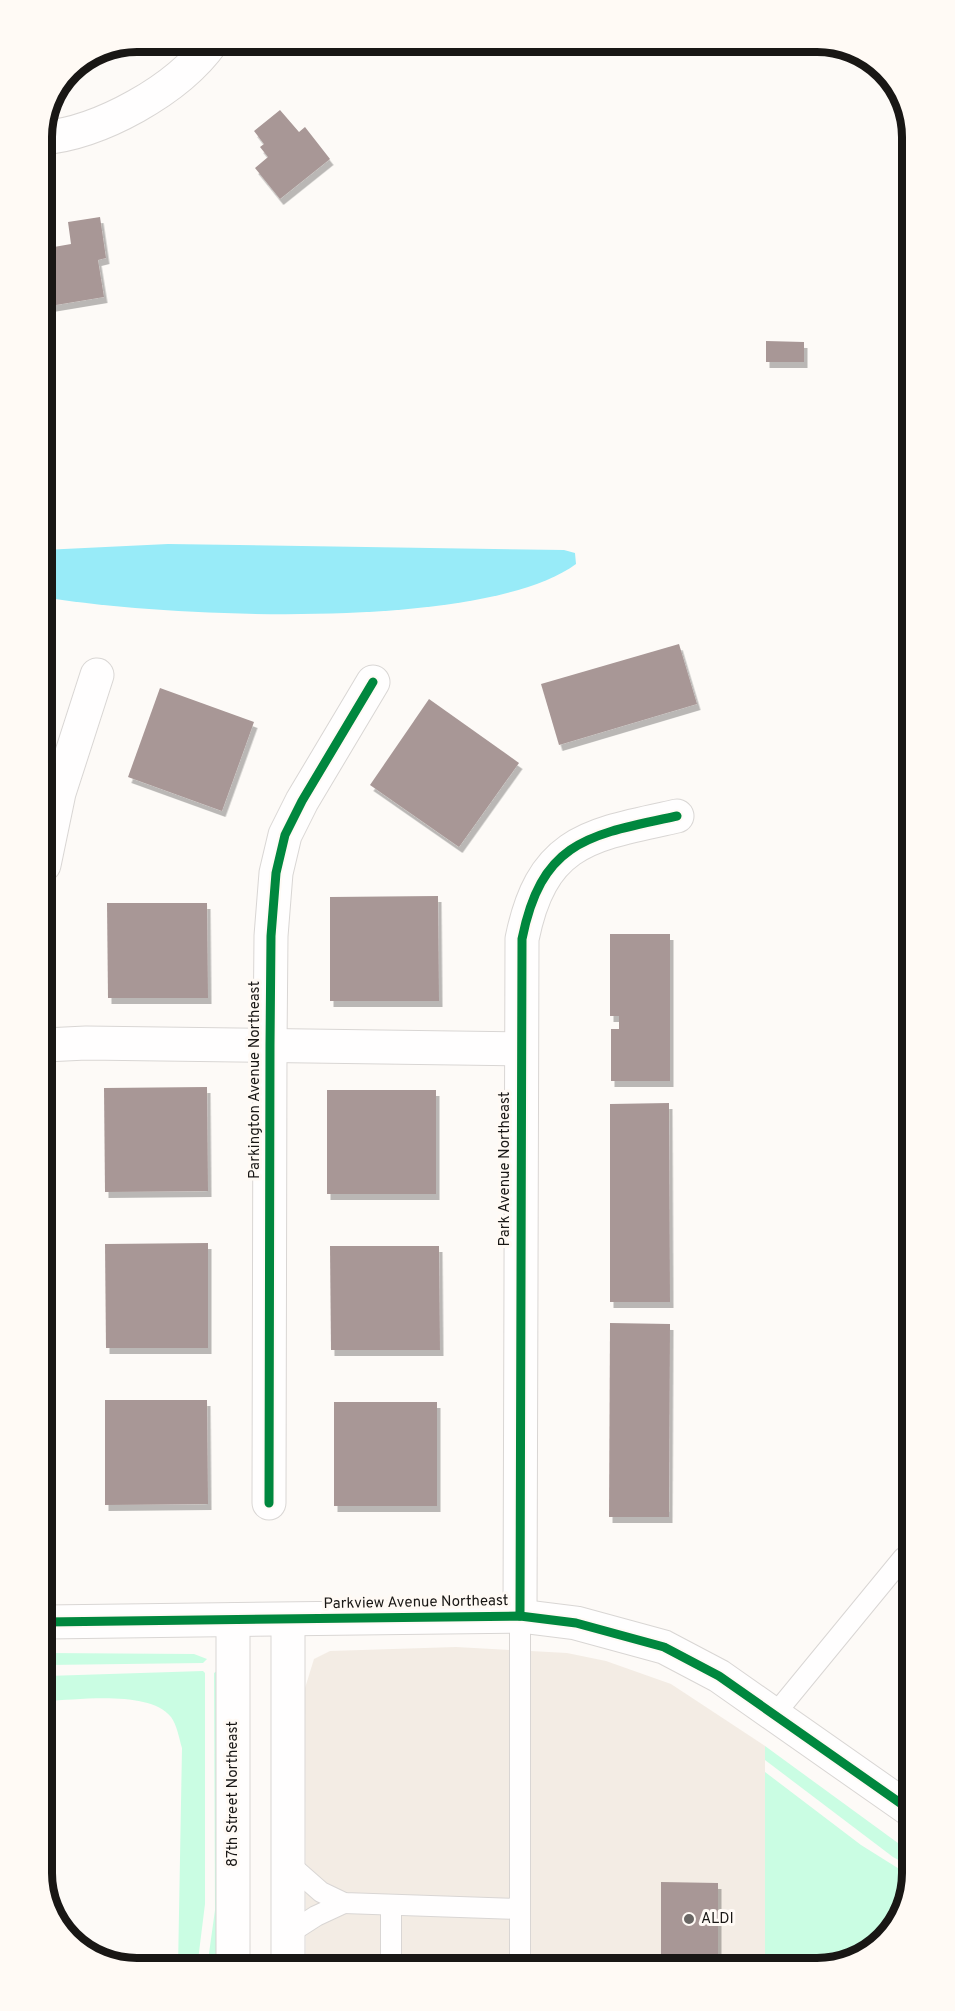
<svg xmlns="http://www.w3.org/2000/svg" width="955" height="2011" font-family="Overpass,sans-serif">
<defs>
<filter id="shadow"><feDropShadow dx="3.5" dy="6" stdDeviation="0" flood-color="#0004"/></filter>
</defs>
<rect width="100%" height="100%" fill="#fdfaf7"/>
<path fill="#f3ece4" d="M 456,1647 L 567,1653 L 606,1661 L 671,1684 L 765,1746 L 765,1964 L 306,1968 L 305,1688 L 314,1659 L 330,1651 Z"/>
<g fill="#cafde3">
<path d="M 46,1653 L 194,1654 L 207,1659 L 203,1663 L 47,1665 Z"/>
<path d="M 203,1671 L 205,1673 L 205,1904 L 197,1968 L 178,1968 L 182,1748 C 179,1738 177,1725 171,1717 C 149,1690 79,1700 47,1701 L 47,1676 Z"/>
<path d="M 217,1671 L 224,1900 L 216,1968 L 207,1968 L 215,1910 L 214,1673 Z"/>
<path d="M 765,1746 L 913,1854 L 913,1868 L 893,1857 L 765,1760 Z"/>
<path d="M 765,1772 L 861,1845 L 912,1877 L 893,1931 L 849,1964 L 765,1964 Z"/>
</g>
<path fill="#98ebf8" d="M 168,544 L 564,550 L 575,553 L 576,564 C 482,633 160,617 43,597 L 43,550 Z"/>
<g fill="#a89796" filter="url(#shadow)">
<path d="M 280,110 L 299,132 L 305,127 L 330,159 L 280,199 L 255,168 L 268,157 L 260,147 L 264,144 L 254,131 Z"/>
<path d="M 100,217 L 106,258 L 98,260 L 104,297 L 44,307 L 43,264 L 56,262 L 54,247 L 71,244 L 68,222 Z"/>
<path d="M 766,341 L 804,342 L 804,362 L 766,362 Z"/>
<path d="M 679,644 L 697,704 L 559,745 L 541,684 Z"/>
<path d="M 160,688 L 254,722 L 222,811 L 128,777 Z"/>
<path d="M 429,699 L 519,763 L 459,847 L 370,785 Z"/>
<path d="M 438,896 L 439,1001 L 330,1001 L 330,897 Z"/>
<path d="M 107,903 L 207,903 L 208,998 L 108,998 Z"/>
<path d="M 610,934 L 670,934 L 670,1081 L 611,1081 L 611,1029 L 619,1029 L 619,1016 L 610,1016 Z"/>
<path d="M 207,1087 L 208,1191 L 105,1192 L 104,1088 Z"/>
<rect x="327" y="1090" width="109" height="104"/>
<path d="M 669,1103 L 670,1302 L 610,1302 L 610,1104 Z"/>
<path d="M 208,1243 L 208,1348 L 106,1348 L 105,1244 Z"/>
<path d="M 330,1246 L 439,1246 L 440,1350 L 331,1350 Z"/>
<path d="M 610,1323 L 670,1324 L 669,1517 L 609,1517 Z"/>
<path d="M 105,1400 L 207,1400 L 208,1504 L 105,1505 Z"/>
<rect x="334" y="1402" width="103" height="104"/>
<path d="M 661,1882 L 718,1883 L 718,1965 L 543,1966 L 543,1954 L 661,1955 Z"/>
</g>
<g fill="none" stroke-linecap="round" stroke-linejoin="round">
<defs>
<g id="lane">
<path d="M 775,1714 L 903,1558 L 912,1555"/>
<path d="M 288,1863 L 321,1892 L 344,1903 L 520,1909"/>
<path d="M 288,1934 L 316,1916 L 344,1903"/>
<path d="M 520,1966 L 520,1616"/>
<path d="M 391,1967 L 391,1905"/>
</g>
<g id="street">
<path d="M 42,138 C 100,133 178,90 212,42"/>
<path d="M 44,865 L 59,793 L 97,675"/>
<path d="M 45,1045 L 86,1043 L 520,1049"/>
<path d="M 269,1503 L 270,1045 L 271,936 L 276,873 L 285,835 L 302,801 L 373,682"/>
<path d="M 520,1616 L 522,939 C 542,840 589,835 677,816"/>
<path d="M 233,1620 L 233,1968"/>
<path d="M 288,1620 L 288,1968"/>
<path d="M 46,1622 L 520,1616 L 576,1623 L 664,1647 L 719,1676 L 913,1812"/>
</g>
</defs>
<use href="#lane" stroke="#d9d6d4" stroke-width="22"/>
<use href="#street" stroke="#d9d6d4" stroke-width="35"/>
<use href="#lane" stroke="#fffefe" stroke-width="20"/>
<use href="#street" stroke="#fffefe" stroke-width="33"/>
<defs>
<g id="cycleway">
<path d="M 269,1503 L 270,1045 L 271,936 L 276,873 L 285,835 L 302,801 L 373,682"/>
<path d="M 520,1616 L 522,939 C 542,840 589,835 677,816"/>
<path d="M 46,1622 L 520,1616 L 576,1623 L 664,1647 L 719,1676 L 913,1812"/>
</g>
</defs>
<use href="#cycleway" stroke="#fffaf5" stroke-width="13"/>
<use href="#cycleway" stroke="#00873e" stroke-width="9"/>
</g>
<circle fill="#696664" stroke="#fffaf5" stroke-width="2" cx="689" cy="1919" r="6"/>
<g text-anchor="middle" dominant-baseline="central" stroke-width="6" stroke-linejoin="round" paint-order="stroke">
<g font-size="15" fill="#191715" stroke="#fffaf5">
<text transform="translate(255 1080) rotate(-90)">Parkington Avenue Northeast</text>
<text transform="translate(505 1169) rotate(-90)">Park Avenue Northeast</text>
<text transform="translate(416 1603) rotate(-1)">Parkview Avenue Northeast</text>
<text transform="translate(233 1794) rotate(-90)">87th Street Northeast</text>
</g>
<g font-size="15" fill="#191715" stroke="#fffaf5" text-anchor="start">
<text x="701" y="1919">ALDI</text>
</g>
</g>
<path d="M0 0H955V2011H0ZM137 52H817A85 85 0 0 1 902 137V1873A85 85 0 0 1 817 1958H137A85 85 0 0 1 52 1873V137A85 85 0 0 1 137 52Z" fill="#fffaf5" fill-rule="evenodd"/>
<path fill="none" stroke="#191715" stroke-width="8" d="M137 52H817A85 85 0 0 1 902 137V1873A85 85 0 0 1 817 1958H137A85 85 0 0 1 52 1873V137A85 85 0 0 1 137 52Z"/>
</svg>
